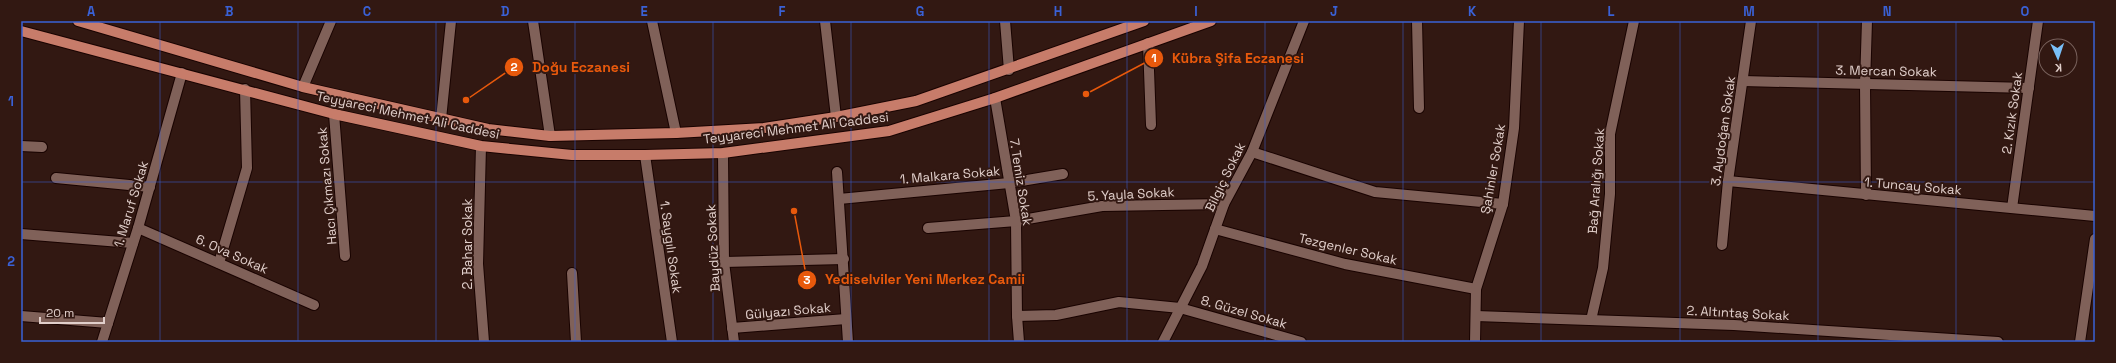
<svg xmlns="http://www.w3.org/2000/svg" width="2116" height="363" font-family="'Space Grotesk',sans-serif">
<rect width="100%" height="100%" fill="#321812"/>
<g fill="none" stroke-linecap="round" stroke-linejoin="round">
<defs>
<g id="minor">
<path d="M 533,21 L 550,136"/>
<path d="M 652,21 L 676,133"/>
<path d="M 825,21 L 836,117"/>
<path d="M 1005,21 L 1009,70"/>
<path d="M 1417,21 L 1419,108"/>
<path d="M 1148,43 L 1151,125"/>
<path d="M 1743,81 L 2029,88"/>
<path d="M 303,87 L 331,21"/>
<path d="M 995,98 L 1016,221 L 1017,316 L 1019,342"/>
<path d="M 334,114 L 345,256"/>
<path d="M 441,119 L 451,21"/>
<path d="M 21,146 L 42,147"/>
<path d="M 481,146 L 478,264 L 484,342"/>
<path d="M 1252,152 L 1375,192 L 1503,204"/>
<path d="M 723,153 L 724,262 L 734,342"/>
<path d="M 645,155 L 672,342"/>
<path d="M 837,172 L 848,342"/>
<path d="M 56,178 L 150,187"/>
<path d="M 1728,181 L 2095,216"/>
<path d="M 1866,195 L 1865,84 L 1867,21"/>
<path d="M 839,199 L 1009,183 L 1063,174"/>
<path d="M 2012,208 L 2038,21"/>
<path d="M 138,228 L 314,305"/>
<path d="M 928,228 L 1016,221 L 1102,206 L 1224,204"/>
<path d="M 1215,229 L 1345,264 L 1476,289"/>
<path d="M 21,234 L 133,243"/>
<path d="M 1722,245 L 1728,181 L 1751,21"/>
<path d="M 724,262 L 844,259"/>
<path d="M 219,263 L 247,168 L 245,89"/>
<path d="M 572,273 L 576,342"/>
<path d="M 21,316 L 108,323"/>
<path d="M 1017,316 L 1056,315 L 1119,302 L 1180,308 L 1301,342"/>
<path d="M 1476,316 L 1734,325 L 1998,342"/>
<path d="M 1591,320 L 1603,268 L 1610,194 L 1610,134 L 1634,21"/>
<path d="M 732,328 L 846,319"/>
<path d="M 102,342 L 138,228 L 182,73"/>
<path d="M 1163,342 L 1202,266 L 1224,204 L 1252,152 L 1304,21"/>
<path d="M 1475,342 L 1476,289 L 1503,204 L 1514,128 L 1519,21"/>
<path d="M 2080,342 L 2095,239"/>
</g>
<g id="primary">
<path d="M 78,21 L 303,87 L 488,129 L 550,136 L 676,133 L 764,128 L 836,117 L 916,101 L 1144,21"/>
<path d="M 21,31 L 334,114 L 481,146 L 572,155 L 645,155 L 723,153 L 889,131 L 995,98 L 1211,21"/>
</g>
</defs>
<use href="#minor" stroke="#190301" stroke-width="12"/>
<use href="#primary" stroke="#190301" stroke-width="12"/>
<use href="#minor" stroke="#806159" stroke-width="10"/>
<use href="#primary" stroke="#c77c6a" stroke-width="10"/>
</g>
<path fill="none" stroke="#3a61d6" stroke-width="1" stroke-opacity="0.55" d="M 160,21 L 160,342M 298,21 L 298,342M 436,21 L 436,342M 575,21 L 575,342M 713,21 L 713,342M 851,21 L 851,342M 989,21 L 989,342M 1127,21 L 1127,342M 1265,21 L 1265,342M 1403,21 L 1403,342M 1541,21 L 1541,342M 1680,21 L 1680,342M 1818,21 L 1818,342M 1956,21 L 1956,342M 21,182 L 2095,182"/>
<g text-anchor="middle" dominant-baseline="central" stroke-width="4" stroke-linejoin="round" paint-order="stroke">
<g font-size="13" fill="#e1cfcb" stroke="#321812">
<text transform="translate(1886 71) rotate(1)">3. Mercan Sokak</text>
<text transform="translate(2012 113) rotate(-82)">2. Kızık Sokak</text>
<text transform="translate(408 115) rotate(12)">Teyyareci Mehmet Ali Caddesi</text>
<text transform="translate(796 128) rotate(-7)">Teyyareci Mehmet Ali Caddesi</text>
<text transform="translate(1723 131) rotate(-82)">3. Aydoğan Sokak</text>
<text transform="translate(1493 169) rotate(-80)">Şahinler Sokak</text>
<text transform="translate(950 175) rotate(-5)">1. Malkara Sokak</text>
<text transform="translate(1225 177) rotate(-64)">Bilgiç Sokak</text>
<text transform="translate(1596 181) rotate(-86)">Bağ Aralığı Sokak</text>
<text transform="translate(1021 182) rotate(81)">7. Temiz Sokak</text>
<text transform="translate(327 186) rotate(-95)">Hacı Çıkmazı Sokak</text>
<text transform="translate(1913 186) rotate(5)">1. Tuncay Sokak</text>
<text transform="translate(1131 194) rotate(-3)">5. Yayla Sokak</text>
<text transform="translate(131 204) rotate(-73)">1. Maruf Sokak</text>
<text transform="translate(467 244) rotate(-90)">2. Bahar Sokak</text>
<text transform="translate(671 247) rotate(82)">1. Saygılı Sokak</text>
<text transform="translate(713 248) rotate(-93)">Baydüz Sokak</text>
<text transform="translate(1348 249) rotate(13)">Tezgenler Sokak</text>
<text transform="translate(232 254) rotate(24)">6. Ova Sokak</text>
<text transform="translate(788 311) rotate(-5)">Gülyazı Sokak</text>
<text transform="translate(1244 312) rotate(16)">8. Güzel Sokak</text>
<text transform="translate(1738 313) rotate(3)">2. Altıntaş Sokak</text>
</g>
</g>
<path fill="none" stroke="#e8590c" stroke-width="1.5" d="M1086 94L1154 58M466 100L514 67M794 211L807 280"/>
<g fill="#e8590c" stroke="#321812" stroke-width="1.5">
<circle cx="1086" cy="94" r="4"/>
<circle cx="466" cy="100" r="4"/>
<circle cx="794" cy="211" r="4"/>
<circle cx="1154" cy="58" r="10"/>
<circle cx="514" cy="67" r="10"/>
<circle cx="807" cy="280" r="10"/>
</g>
<g font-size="12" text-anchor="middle" font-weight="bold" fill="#fff">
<text x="1154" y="62">1</text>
<text x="514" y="71">2</text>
<text x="807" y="284">3</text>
</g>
<g font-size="14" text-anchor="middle" font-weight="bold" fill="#e8590c" stroke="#321812" stroke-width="4" stroke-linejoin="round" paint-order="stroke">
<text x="1238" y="63">Kübra Şifa Eczanesi</text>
<text x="581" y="72">Doğu Eczanesi</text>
<text x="925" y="284">Yediselviler Yeni Merkez Camii</text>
</g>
<rect width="2116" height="363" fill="none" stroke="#321812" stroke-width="44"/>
<g transform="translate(2058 58) rotate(177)"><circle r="19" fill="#321812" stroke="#78615c"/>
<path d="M0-3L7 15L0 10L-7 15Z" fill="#79bff8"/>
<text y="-6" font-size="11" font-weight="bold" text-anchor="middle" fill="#e1cfcb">K</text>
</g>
<path d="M40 317v6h64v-6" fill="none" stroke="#e1cfcb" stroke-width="2"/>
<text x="46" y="317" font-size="12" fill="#e1cfcb" stroke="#321812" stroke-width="3" paint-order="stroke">20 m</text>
<rect x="22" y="22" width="2072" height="319" fill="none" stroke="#3a61d6" stroke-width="1.5"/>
<g font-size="13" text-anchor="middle" font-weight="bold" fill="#3a61d6">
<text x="91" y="16">A</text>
<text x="229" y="16">B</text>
<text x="367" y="16">C</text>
<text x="505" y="16">D</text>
<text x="644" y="16">E</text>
<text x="782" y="16">F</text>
<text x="920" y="16">G</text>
<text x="1058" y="16">H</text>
<text x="1196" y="16">I</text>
<text x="1334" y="16">J</text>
<text x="1472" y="16">K</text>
<text x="1611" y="16">L</text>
<text x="1749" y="16">M</text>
<text x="1887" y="16">N</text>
<text x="2025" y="16">O</text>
<text x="11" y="106">1</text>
<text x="11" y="266">2</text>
</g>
</svg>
